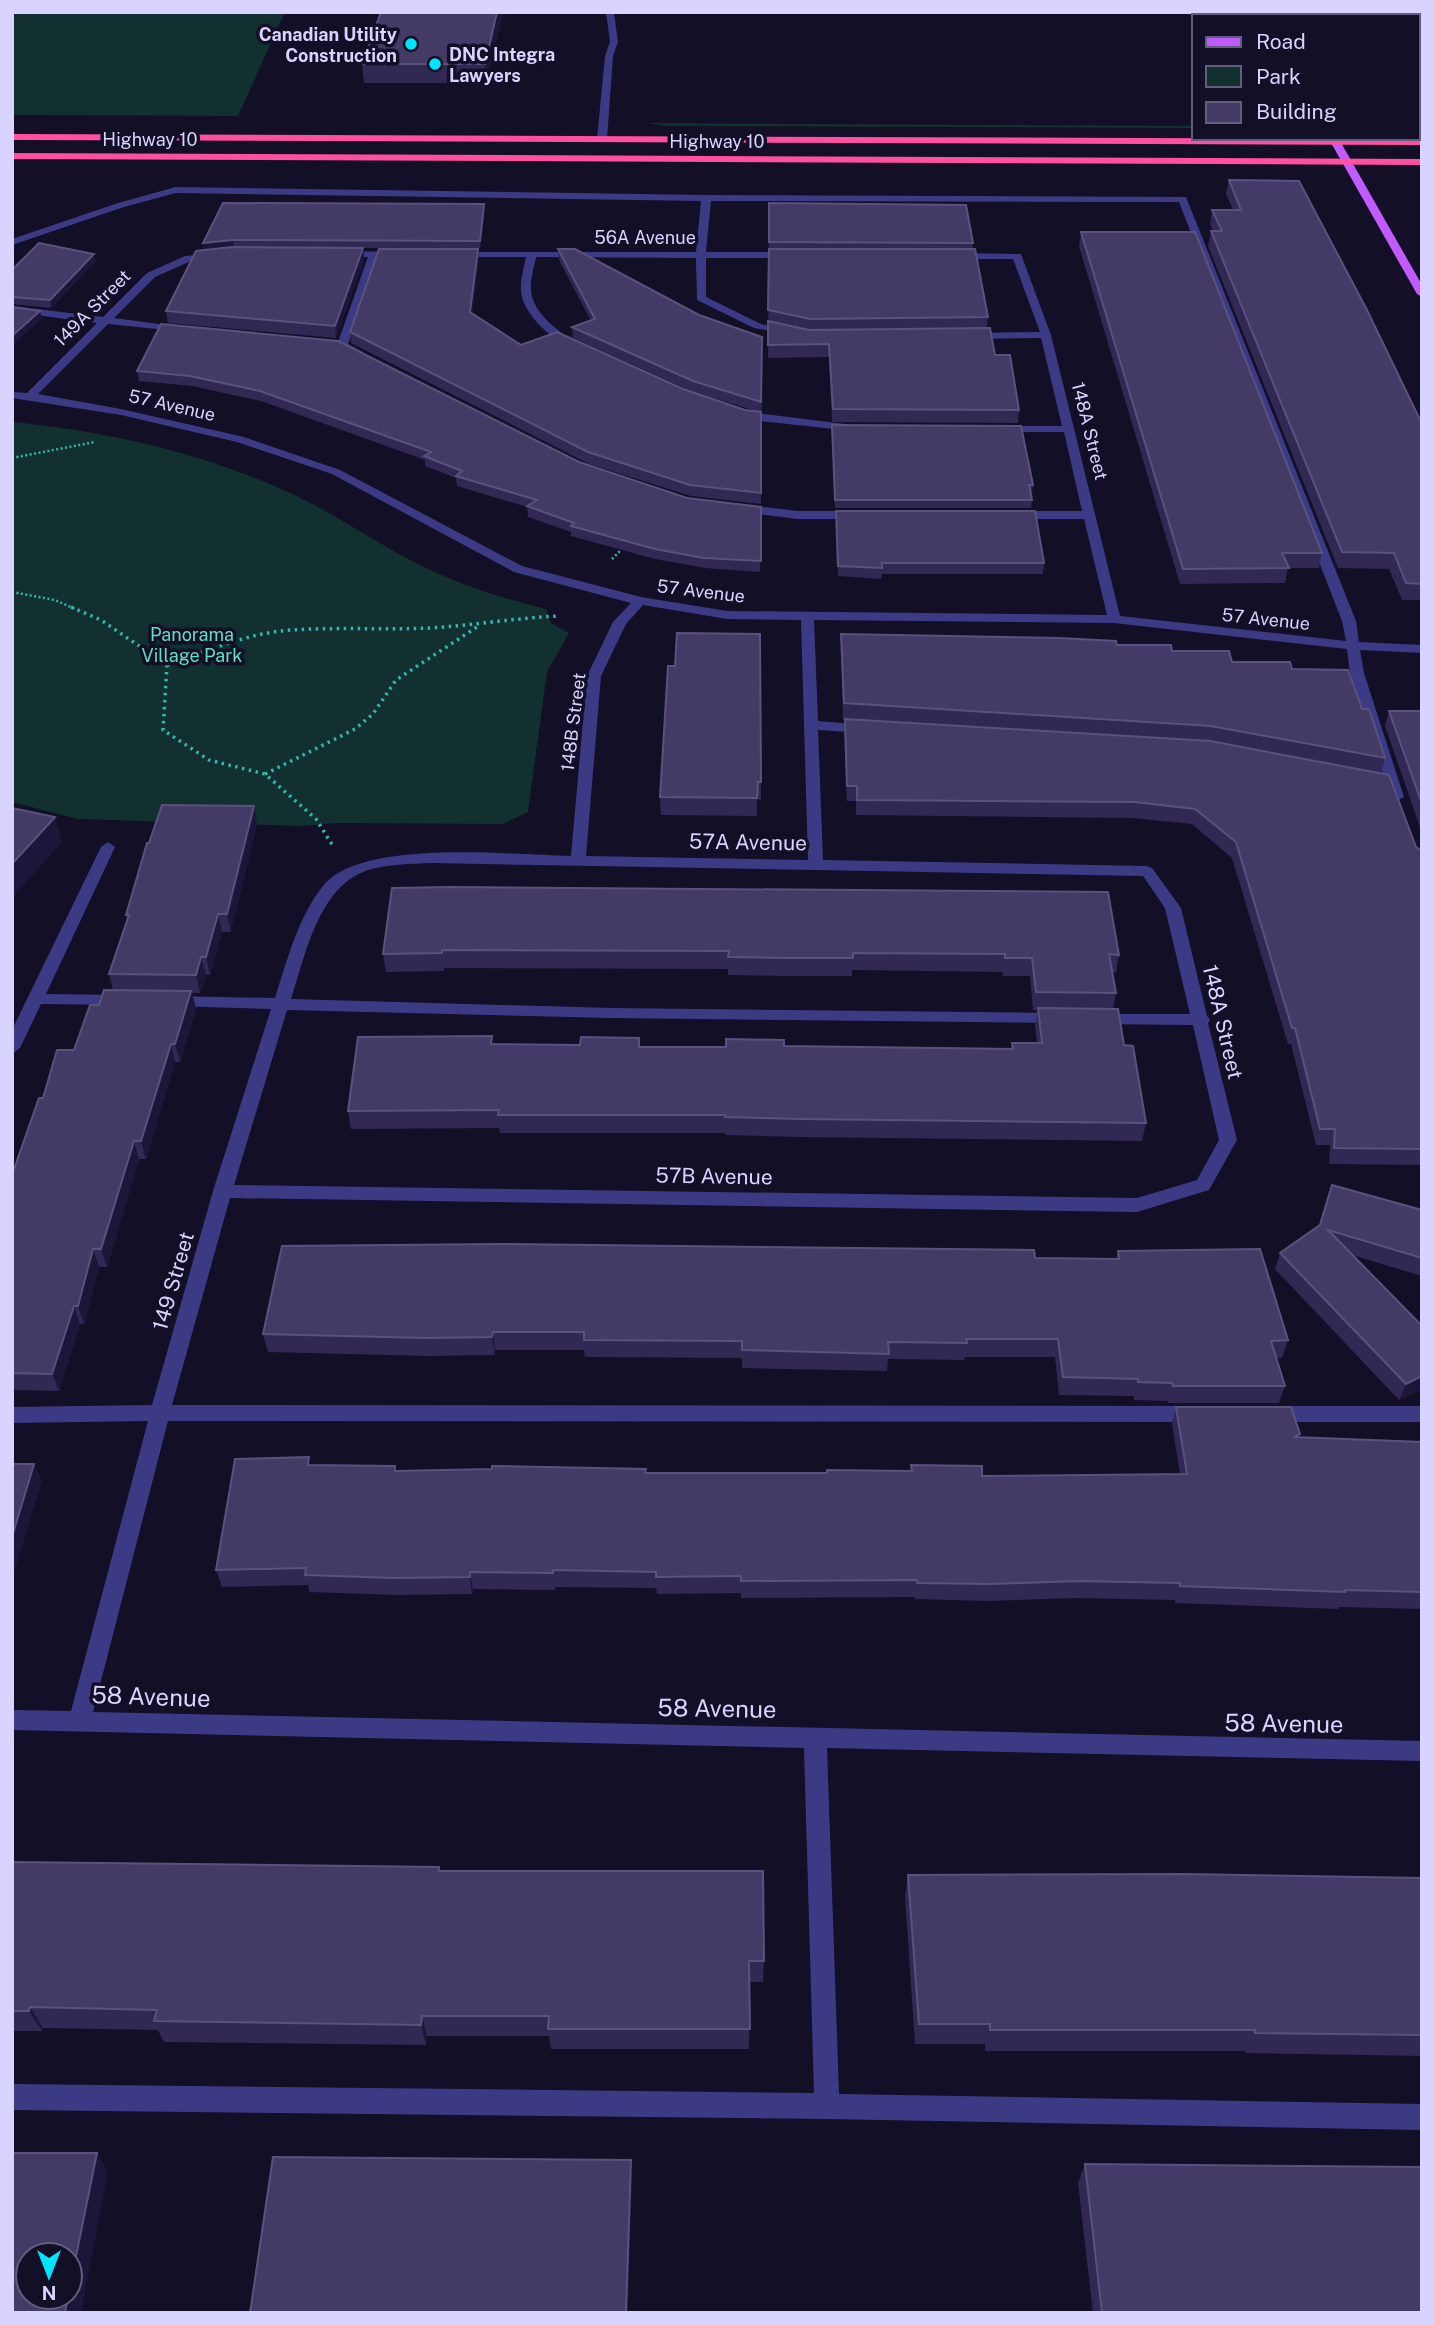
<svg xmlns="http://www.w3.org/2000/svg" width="1434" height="2325" font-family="'Public Sans',sans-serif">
<rect width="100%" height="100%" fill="#130f26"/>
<g fill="#12302f">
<path d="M 12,12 L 285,12 L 238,116 L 12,115 Z"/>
<path d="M 647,123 L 1194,126 L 1194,128 L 665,126 Z"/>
<path d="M 12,422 C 106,431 204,453 290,493 C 334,513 373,541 416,563 C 457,584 501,598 546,609 L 551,623 L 569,633 L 547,672 L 528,812 L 503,824 L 338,823 L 300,826 L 78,819 L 12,802 Z"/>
</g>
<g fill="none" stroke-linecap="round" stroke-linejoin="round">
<g stroke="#2fb8b0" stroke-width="2.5" stroke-dasharray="2 2.5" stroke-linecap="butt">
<path d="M 12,458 L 95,442"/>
<path d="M 612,559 L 625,546"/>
<path d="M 12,592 L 55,600 L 75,609"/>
</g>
<g stroke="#2fb8b0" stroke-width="3.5" stroke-dasharray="2.5 4.5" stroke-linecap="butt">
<path d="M 71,607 L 101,620 L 167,665"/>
<path d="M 167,665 C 207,651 248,633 291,630 C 337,627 384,630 431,628 C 474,625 516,618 559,616"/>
<path d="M 167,665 L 163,730 L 209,760 L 265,774 L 316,819 L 333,846"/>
<path d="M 265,774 L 355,729 L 373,714 L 396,680 L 480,625"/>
</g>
<g fill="#3d3a85" fill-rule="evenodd">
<path d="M 606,12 L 614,12 L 618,42 L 613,56 L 607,139 L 602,142 L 597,139 L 605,56 L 610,42 Z"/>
<path d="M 1258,12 L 1266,12 L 1268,16 L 1260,16 Z"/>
<path d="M 176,187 L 706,195 L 1186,197 L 1356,621 L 1359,642 L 1422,645 L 1422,653 L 1360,650 L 1364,673 L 1404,797 L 1397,801 L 1390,797 L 1350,673 L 1347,649 L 1114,623 L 814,620 L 818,721 L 866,725 L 873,729 L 866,733 L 818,730 L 823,860 L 1147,866 L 1152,868 L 1181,908 L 1207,1016 L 1210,1020 L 1208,1023 L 1237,1140 L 1209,1190 L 1137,1212 L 230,1198 L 172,1405 L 1199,1406 L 1206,1408 L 1209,1414 L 1206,1420 L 1199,1422 L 168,1421 L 93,1712 L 1422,1741 L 1422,1761 L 827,1748 L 839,2094 L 1422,2104 L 1422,2130 L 827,2119 L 12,2110 L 12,2084 L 814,2093 L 804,1748 L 12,1730 L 12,1710 L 71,1711 L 148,1421 L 12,1423 L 12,1407 L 152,1405 L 213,1191 L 271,1009 L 172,1006 L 164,1001 L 172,996 L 275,998 C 287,961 298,917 323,886 C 361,838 512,855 571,856 L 587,676 L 613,622 L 631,603 L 514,572 L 332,474 L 237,442 L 121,415 L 12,398 L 12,392 L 27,393 L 97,323 L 12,312 L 12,306 L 103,317 L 147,273 L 185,256 L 221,253 L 221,257 L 191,261 L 155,277 L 114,318 L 182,327 L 187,330 L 186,332 L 108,324 L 38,394 L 121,409 L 244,437 L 340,470 L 522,566 L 641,597 L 727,611 L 1107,615 L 1084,519 L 1012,519 L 1006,515 L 1012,511 L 1082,511 L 1064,432 L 1000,432 L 994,429 L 1000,426 L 1062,426 L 1041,338 L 968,339 L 963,336 L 968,333 L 1040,332 L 1013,259 L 952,259 L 947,256 L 952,253 L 1021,254 L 1051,335 L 1120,616 L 1346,641 L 1342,621 L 1179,202 L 711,201 L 706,252 L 791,252 L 796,255 L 791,258 L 706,258 L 706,297 L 761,324 L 794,331 L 794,335 L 754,328 L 697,300 L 696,258 L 536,257 C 534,268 530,279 531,290 C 532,313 560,333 578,343 L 579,345 L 574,348 C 553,341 523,315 521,291 C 520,280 524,268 526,257 L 455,257 L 451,256 L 451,252 L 696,252 L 701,201 L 176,193 L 124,207 L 12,245 L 12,239 L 118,203 ZM 643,605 L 727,619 L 801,620 L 808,860 L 586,856 L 601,676 L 626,624 ZM 432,863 L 1143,876 L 1165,908 L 1190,1014 L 1096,1014 L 1088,1019 L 1096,1024 L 1193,1025 L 1219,1140 L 1197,1180 L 1137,1198 L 234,1185 L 287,1010 L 611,1018 L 1057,1023 L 1065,1018 L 1057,1013 L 611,1008 L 291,999 C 306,954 318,887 368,870 C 388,864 411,864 432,863 Z"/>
<path d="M 336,252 L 399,251 L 404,254 L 399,257 L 378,257 L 348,344 L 363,352 L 364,354 L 359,357 L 337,345 L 368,257 L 340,257 L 336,256 Z"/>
<path d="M 739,411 L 853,425 L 859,428 L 853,431 L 750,420 L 735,416 L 733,414 Z"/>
<path d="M 739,504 L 798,511 L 858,511 L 864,515 L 858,519 L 798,519 L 735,511 L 735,505 Z"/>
<path d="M 108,842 L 115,847 L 46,994 L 123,995 L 131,1000 L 123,1005 L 41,1004 L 20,1048 L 12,1054 L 12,1030 L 101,847 Z"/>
<path d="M 1272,1406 L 1422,1406 L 1422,1422 L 1272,1422 L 1265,1420 L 1262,1414 L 1265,1408 Z"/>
</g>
<path fill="#c25bff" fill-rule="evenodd" d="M 1335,138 L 1340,141 L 1422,285 L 1422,297 L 1417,294 L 1330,141 Z"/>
<g fill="#ff4fa3" fill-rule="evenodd">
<path d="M 12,134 L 1422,139 L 1422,145 L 12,140 Z"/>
<path d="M 12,153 L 1422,159 L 1422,165 L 12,159 Z"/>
</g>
</g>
<g fill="#312854">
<path d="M 381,12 L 503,12 L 486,83 L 364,83 L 362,64 Z"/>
<path d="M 1229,180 L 1422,424 L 1422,600 L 1402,600 L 1389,569 L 1338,568 L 1208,246 L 1211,231 L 1213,231 L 1210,224 L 1212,210 L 1233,210 L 1226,194 Z"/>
<path d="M 769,203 L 973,243 L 972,249 L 988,317 L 987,328 L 995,355 L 1019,410 L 1018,423 L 832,422 L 829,357 L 768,358 Z"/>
<path d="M 485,211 L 480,248 L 304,248 L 363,248 L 364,260 L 336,338 L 168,323 L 166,311 L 204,250 L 203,243 Z"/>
<path d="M 1081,232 L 1322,553 L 1319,568 L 1288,568 L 1285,583 L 1180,584 L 1079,246 Z"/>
<path d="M 558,249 L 699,315 L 762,337 L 761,504 L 691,496 L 589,464 L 351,343 L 350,332 L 479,260 L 472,314 L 521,345 L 683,389 L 745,410 L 760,412 L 693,392 L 573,338 L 572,327 L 591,321 L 559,260 Z"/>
<path d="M 96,261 L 51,308 L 12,304 L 12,270 Z"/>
<path d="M 161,324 L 687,498 L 761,507 L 760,572 L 705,568 L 655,559 L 571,536 L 571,532 L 528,517 L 527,507 L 457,486 L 456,478 L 425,466 L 425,460 L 261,401 L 192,386 L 139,381 L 137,371 Z"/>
<path d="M 832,425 L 1033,485 L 1032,493 L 1031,493 L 1032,500 L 1031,508 L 835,508 Z"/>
<path d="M 836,511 L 1044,563 L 1043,574 L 882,574 L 881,579 L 838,576 Z"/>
<path d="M 841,634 L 1117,645 L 1172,651 L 1232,662 L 1292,669 L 1362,709 L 1385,758 L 1381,773 L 1416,847 L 1422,851 L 1422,1165 L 1329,1164 L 1330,1145 L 1316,1145 L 1291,1044 L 1288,1044 L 1232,858 L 1192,824 L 1132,818 L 856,815 L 856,801 L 847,801 L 844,734 L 845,720 L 843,720 L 841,651 Z"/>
<path d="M 668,666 L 761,782 L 761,800 L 757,799 L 757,816 L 661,815 L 660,797 Z"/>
<path d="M 1389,711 L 1422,711 L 1422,833 L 1385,726 Z"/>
<path d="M 257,823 L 231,932 L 222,932 L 210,975 L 206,975 L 200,993 L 192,993 L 196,1009 L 180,1062 L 175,1062 L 146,1159 L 139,1159 L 107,1267 L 99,1267 L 84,1324 L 80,1324 L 59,1391 L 12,1390 L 12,1175 L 43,1098 L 74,1050 L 99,1005 L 113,990 L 109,974 L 127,919 L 126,915 L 149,843 Z"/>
<path d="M 392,888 L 1119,955 L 1116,973 L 1112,972 L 1116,993 L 1113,1009 L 1124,1045 L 1146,1123 L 1142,1141 L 800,1137 L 725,1135 L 725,1133 L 500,1133 L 499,1128 L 351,1129 L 348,1111 L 493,1044 L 726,1047 L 784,1046 L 1011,1049 L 1012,1043 L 1037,1043 L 1035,1026 L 1038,1010 L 1033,1010 L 1030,976 L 1003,976 L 1002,972 L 852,970 L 852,976 L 785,976 L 728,975 L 728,969 L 444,968 L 444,971 L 386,972 L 383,954 Z"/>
<path d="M 1422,1210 L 1422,1276 L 1352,1255 L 1422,1326 L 1422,1389 L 1399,1400 L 1275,1269 L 1280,1253 L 1320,1225 Z"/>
<path d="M 1118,1251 L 1288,1340 L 1282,1358 L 1276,1358 L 1285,1386 L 1279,1403 L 1168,1403 L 1168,1401 L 1134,1400 L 1134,1396 L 1059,1395 L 1055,1357 L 965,1357 L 964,1360 L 888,1359 L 887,1371 L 742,1368 L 742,1358 L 585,1357 L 584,1350 L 495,1350 L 495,1355 L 428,1356 L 268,1352 L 263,1334 L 1035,1258 L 1116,1258 Z"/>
<path d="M 1176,1407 L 1299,1438 L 1422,1442 L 1422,1609 L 1339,1607 L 1338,1609 L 1175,1603 L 1175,1600 L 1075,1598 L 988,1601 L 915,1599 L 915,1597 L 741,1598 L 741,1593 L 657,1594 L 656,1588 L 555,1587 L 555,1590 L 473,1589 L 472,1594 L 398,1595 L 309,1592 L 308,1585 L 222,1587 L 216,1570 L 311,1465 L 395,1466 L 396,1471 L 646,1473 L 827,1473 L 911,1471 L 911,1465 L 982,1476 L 1180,1474 L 1172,1424 Z"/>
<path d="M 12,1862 L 440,1871 L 764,1961 L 763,1982 L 750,1982 L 749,2049 L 551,2049 L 549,2036 L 427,2036 L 426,2045 L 164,2042 L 158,2030 L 43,2028 L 42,2031 L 12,2031 Z"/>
<path d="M 908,1875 L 1422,1878 L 1422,2056 L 1245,2053 L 1245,2051 L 985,2051 L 985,2044 L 915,2044 L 905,1897 Z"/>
<path d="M 1085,2164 L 1422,2313 L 1093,2313 L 1078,2183 Z"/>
</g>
<g fill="#1d163a">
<path d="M 497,12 L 503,12 L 486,83 L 485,64 Z"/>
<path d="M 484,204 L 485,211 L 480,248 L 480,241 Z"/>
<path d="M 233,240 L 234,247 L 204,251 L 203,243 Z"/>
<path d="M 363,248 L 364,260 L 336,338 L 335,326 Z"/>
<path d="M 478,249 L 479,260 L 471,323 L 470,312 Z"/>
<path d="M 94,254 L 96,261 L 51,308 L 50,300 Z"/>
<path d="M 40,311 L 42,318 L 12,346 L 12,336 Z"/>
<path d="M 254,806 L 257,823 L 231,932 L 227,914 Z"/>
<path d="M 55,817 L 62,842 L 14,896 L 12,891 L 12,864 Z"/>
<path d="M 218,914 L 222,932 L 210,975 L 206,957 Z"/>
<path d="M 201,957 L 206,975 L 200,993 L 196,975 Z"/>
<path d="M 191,991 L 196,1009 L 180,1062 L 175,1044 Z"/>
<path d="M 171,1044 L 175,1062 L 146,1159 L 141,1141 Z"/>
<path d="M 134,1141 L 139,1159 L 107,1267 L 101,1249 Z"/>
<path d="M 93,1249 L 99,1267 L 84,1324 L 78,1306 Z"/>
<path d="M 74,1306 L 80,1324 L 59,1391 L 52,1374 Z"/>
<path d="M 493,1332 L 495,1350 L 495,1355 L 492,1337 Z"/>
<path d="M 1422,1376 L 1422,1389 L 1399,1400 L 1406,1384 Z"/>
<path d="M 34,1464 L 42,1481 L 12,1579 L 12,1537 Z"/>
<path d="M 470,1572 L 473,1589 L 472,1594 L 470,1577 Z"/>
<path d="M 30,2007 L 43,2028 L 42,2031 L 29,2011 Z"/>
<path d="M 422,2016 L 427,2036 L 426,2045 L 421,2025 Z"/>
<path d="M 97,2153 L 108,2172 L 81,2313 L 65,2313 L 68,2297 L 70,2297 L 70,2286 Z"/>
<path d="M 631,2160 L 632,2179 L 628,2313 L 626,2313 Z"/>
</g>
<g fill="#433a66" stroke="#5a527e" stroke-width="2">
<path d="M 381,12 L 497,12 L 485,64 L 362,64 Z"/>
<path d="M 1229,180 L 1299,181 L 1367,310 L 1422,424 L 1422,584 L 1406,583 L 1394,553 L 1342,552 L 1211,231 L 1222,231 L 1212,210 L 1241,210 Z"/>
<path d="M 223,203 L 484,204 L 480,241 L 233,240 L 203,243 Z"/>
<path d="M 769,203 L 966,205 L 973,243 L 769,242 Z"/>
<path d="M 1081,232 L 1195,232 L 1322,553 L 1282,553 L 1289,568 L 1183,569 Z"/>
<path d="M 39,243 L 94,254 L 50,300 L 12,297 L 12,270 Z"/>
<path d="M 232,247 L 363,248 L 335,326 L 166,311 L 196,251 Z"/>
<path d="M 379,249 L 478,249 L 470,312 L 521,345 L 557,332 L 683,389 L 745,410 L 761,412 L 761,493 L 690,485 L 588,452 L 350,332 Z"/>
<path d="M 558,249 L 575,249 L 699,315 L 762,337 L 761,402 L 693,381 L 572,327 L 595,319 Z"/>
<path d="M 769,249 L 975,249 L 988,317 L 810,319 L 768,310 Z"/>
<path d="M 12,307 L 40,311 L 12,336 Z"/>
<path d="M 768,321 L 809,330 L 990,328 L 995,355 L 1010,355 L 1019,410 L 833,409 L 829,344 L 768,345 Z"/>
<path d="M 161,324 L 338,341 L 579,462 L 687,498 L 761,507 L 761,561 L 704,558 L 655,549 L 571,526 L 574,523 L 527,506 L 537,500 L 456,476 L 462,471 L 424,456 L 431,452 L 260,391 L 190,376 L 137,371 Z"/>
<path d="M 832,425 L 1021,426 L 1033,485 L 1029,485 L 1032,500 L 835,500 Z"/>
<path d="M 836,511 L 1035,511 L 1044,563 L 882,563 L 882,568 L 838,566 Z"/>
<path d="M 677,633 L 760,634 L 761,782 L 758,782 L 757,798 L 660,797 L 668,666 L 675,666 Z"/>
<path d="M 841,634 L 1059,638 L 1116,641 L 1117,645 L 1171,645 L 1172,651 L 1229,651 L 1232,662 L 1290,662 L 1292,669 L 1348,670 L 1362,709 L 1369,709 L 1385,758 L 1211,726 L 844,703 Z"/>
<path d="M 1389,711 L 1422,711 L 1422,804 Z"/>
<path d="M 845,719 L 1210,741 L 1389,775 L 1416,847 L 1422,851 L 1422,1149 L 1334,1148 L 1335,1129 L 1320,1129 L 1295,1028 L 1292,1028 L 1236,842 L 1195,809 L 1135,802 L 857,800 L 857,786 L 847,786 Z"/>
<path d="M 162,805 L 254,806 L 227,914 L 218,914 L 206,957 L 201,957 L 196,975 L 109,974 L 129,915 L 126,915 L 147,843 L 149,843 Z"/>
<path d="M 12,808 L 55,817 L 12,864 Z"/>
<path d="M 449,887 L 1108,892 L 1119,955 L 1109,954 L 1116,993 L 1036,992 L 1032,958 L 1005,958 L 1005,954 L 853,953 L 853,958 L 786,958 L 728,957 L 729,951 L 442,950 L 442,953 L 383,954 L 392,888 Z"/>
<path d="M 104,990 L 191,991 L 175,1044 L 171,1044 L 141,1141 L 134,1141 L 101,1249 L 93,1249 L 78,1306 L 74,1306 L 52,1374 L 12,1373 L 12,1175 L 39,1098 L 43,1098 L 57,1050 L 74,1050 L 90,1005 L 99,1005 Z"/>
<path d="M 1038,1008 L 1118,1009 L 1124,1045 L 1133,1046 L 1146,1123 L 801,1119 L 725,1117 L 725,1115 L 498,1115 L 499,1110 L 348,1111 L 358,1037 L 492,1036 L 491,1044 L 580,1045 L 581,1037 L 639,1038 L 639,1047 L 726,1047 L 726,1039 L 784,1040 L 784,1046 L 1013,1049 L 1012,1043 L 1042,1043 Z"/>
<path d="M 1332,1185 L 1422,1210 L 1422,1258 L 1328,1230 L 1422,1326 L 1422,1376 L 1406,1384 L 1280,1253 L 1320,1225 Z"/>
<path d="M 500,1244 L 1034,1250 L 1035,1258 L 1119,1259 L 1118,1251 L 1260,1249 L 1288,1340 L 1271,1341 L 1285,1386 L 1173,1386 L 1172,1383 L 1138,1382 L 1138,1379 L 1063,1377 L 1058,1339 L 966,1339 L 967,1343 L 888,1342 L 889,1354 L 742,1350 L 742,1341 L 584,1340 L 584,1332 L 493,1332 L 492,1337 L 425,1338 L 263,1334 L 282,1246 Z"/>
<path d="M 1176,1407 L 1291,1407 L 1300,1434 L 1294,1437 L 1422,1442 L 1422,1592 L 1345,1590 L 1345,1592 L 1180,1586 L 1180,1583 L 1079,1581 L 991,1584 L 917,1583 L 917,1580 L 741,1581 L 741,1576 L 656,1577 L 656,1572 L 553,1570 L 553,1573 L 470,1572 L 470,1577 L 395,1578 L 305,1575 L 306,1568 L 216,1570 L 235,1459 L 309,1457 L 308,1465 L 395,1466 L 395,1471 L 492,1469 L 492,1466 L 646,1469 L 645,1473 L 827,1473 L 827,1470 L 912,1471 L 911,1465 L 982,1466 L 982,1476 L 1187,1474 Z"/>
<path d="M 12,1464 L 34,1464 L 12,1537 Z"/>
<path d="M 12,1862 L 439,1867 L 439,1871 L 763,1871 L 764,1961 L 749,1961 L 750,2029 L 548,2029 L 549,2016 L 422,2016 L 421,2025 L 154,2021 L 157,2010 L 30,2007 L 29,2011 L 12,2011 Z"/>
<path d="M 1185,1874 L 1422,1878 L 1422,2035 L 1255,2033 L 1255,2030 L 990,2030 L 990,2024 L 919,2024 L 908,1875 Z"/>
<path d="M 12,2153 L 97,2153 L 70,2286 L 70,2255 L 28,2255 L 28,2297 L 68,2297 L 65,2313 L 12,2313 Z"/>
<path d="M 273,2157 L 631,2160 L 626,2313 L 250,2313 Z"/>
<path d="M 1085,2164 L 1422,2167 L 1422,2313 L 1102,2313 Z"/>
</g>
<g fill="#00e5ff" stroke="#130f26" stroke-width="2.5">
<circle cx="411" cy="44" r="7"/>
<circle cx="435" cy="64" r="7"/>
</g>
<g text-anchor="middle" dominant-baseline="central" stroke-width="7" stroke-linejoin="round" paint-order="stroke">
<g font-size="18" font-weight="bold" fill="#d9d4ff" stroke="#130f26" text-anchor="end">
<text x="397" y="34">Canadian Utility<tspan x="397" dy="21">Construction</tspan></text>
<text x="449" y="54" text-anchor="start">DNC Integra<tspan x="449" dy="21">Lawyers</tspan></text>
</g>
<g font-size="18" fill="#d9d4ff" stroke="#130f26">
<text x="150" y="139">Highway 10</text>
<text x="717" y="141">Highway 10</text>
<text x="645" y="237">56A Avenue</text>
<text transform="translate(92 308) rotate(-45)">149A Street</text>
<text transform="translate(172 405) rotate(13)">57 Avenue</text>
<text transform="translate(1090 431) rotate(76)">148A Street</text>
<text transform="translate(701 591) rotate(7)">57 Avenue</text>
<text transform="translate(1266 619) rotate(6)">57 Avenue</text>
<text transform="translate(573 722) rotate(-83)">148B Street</text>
</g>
<g font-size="18" fill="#5fe0c0" stroke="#130f26">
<text x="192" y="634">Panorama<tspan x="192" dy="21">Village Park</tspan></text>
</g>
<g font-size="21" fill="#d9d4ff" stroke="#130f26">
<text transform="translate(748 842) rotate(1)">57A Avenue</text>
<text transform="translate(1223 1022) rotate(77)">148A Street</text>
<text transform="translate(714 1176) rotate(1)">57B Avenue</text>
<text transform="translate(173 1281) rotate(-74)">149 Street</text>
</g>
<g font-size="24" fill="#d9d4ff" stroke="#130f26">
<text transform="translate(151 1696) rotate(2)">58 Avenue</text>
<text transform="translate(717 1708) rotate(1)">58 Avenue</text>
<text transform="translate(1284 1723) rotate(1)">58 Avenue</text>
</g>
</g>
<rect width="1434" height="2325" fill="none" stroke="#d9d4ff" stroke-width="28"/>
<rect x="1192" y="14" width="228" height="126" fill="#130f26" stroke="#625e7d" stroke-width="2"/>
<rect x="1206" y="37" width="35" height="10" fill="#c25bff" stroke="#625e7d" stroke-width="2"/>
<text x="1256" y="49" font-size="21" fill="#d9d4ff">Road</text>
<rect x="1206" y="66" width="35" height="21" fill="#12302f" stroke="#625e7d" stroke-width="2"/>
<text x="1256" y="84" font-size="21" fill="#d9d4ff">Park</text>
<rect x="1206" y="102" width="35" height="21" fill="#433a66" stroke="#625e7d" stroke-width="2"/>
<text x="1256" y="119" font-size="21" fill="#d9d4ff">Building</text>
<g transform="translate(49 2276) rotate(180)"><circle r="33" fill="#130f26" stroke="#625e7d" stroke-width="2"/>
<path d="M0-5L12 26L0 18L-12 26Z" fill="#00e5ff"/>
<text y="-10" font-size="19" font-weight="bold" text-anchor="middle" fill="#d9d4ff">N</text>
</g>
</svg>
